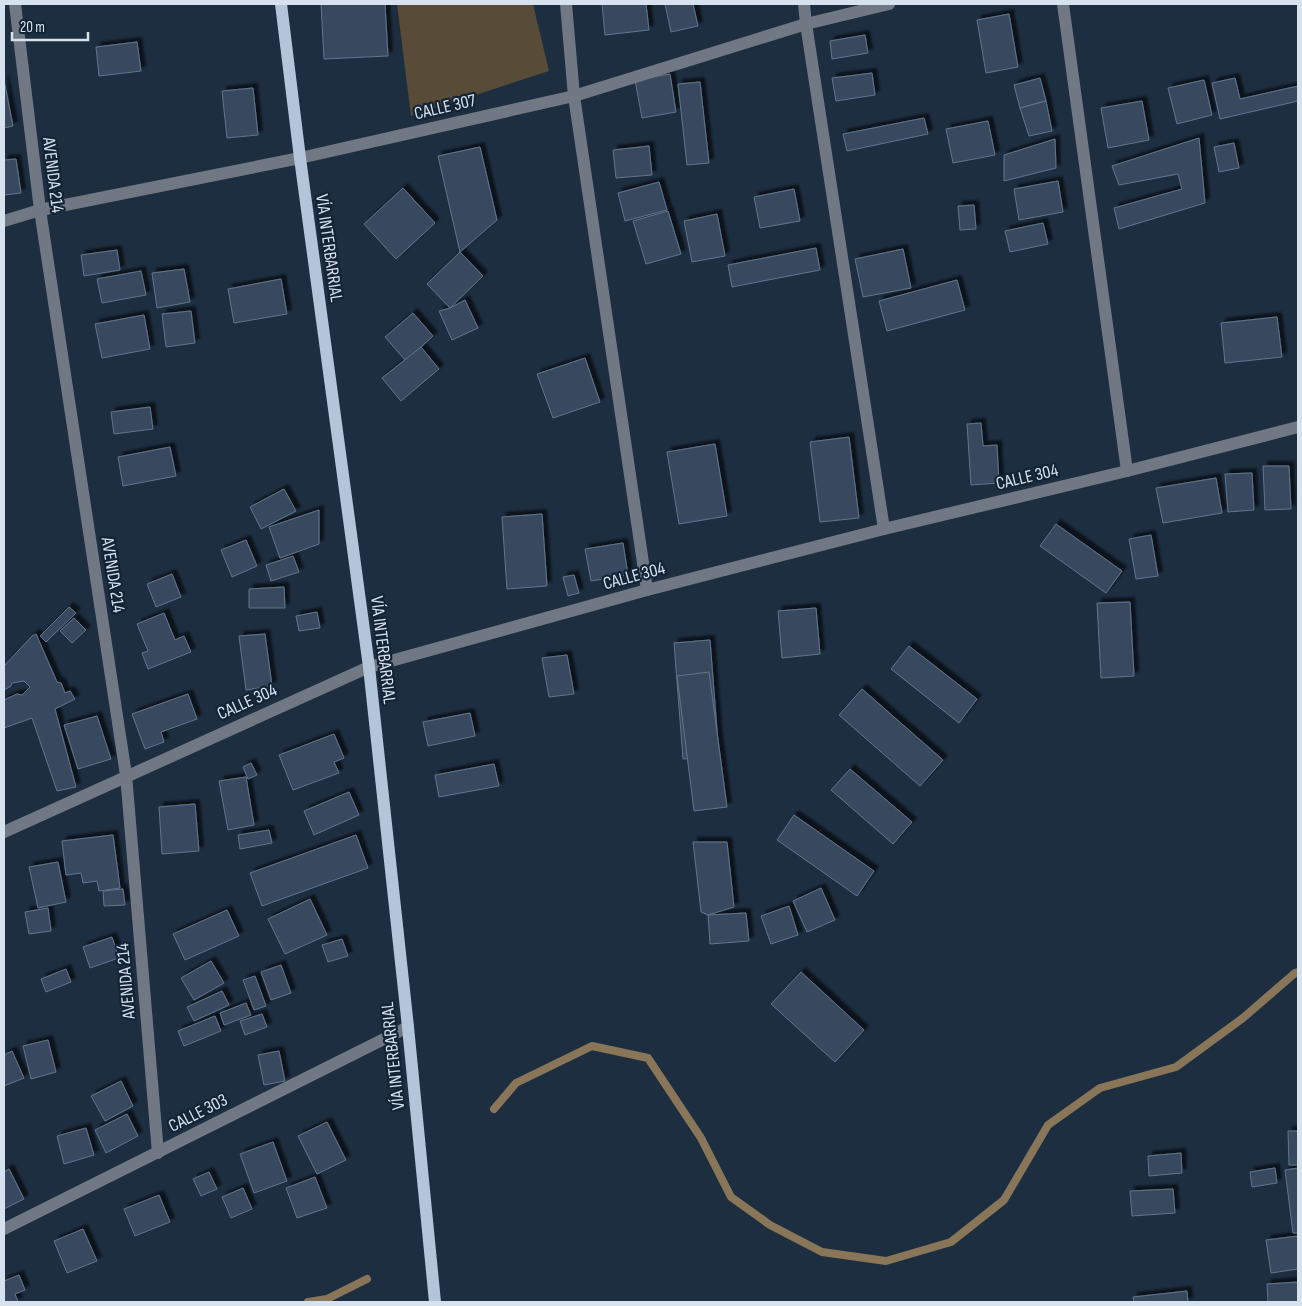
<svg xmlns="http://www.w3.org/2000/svg" width="1302" height="1306" font-family="'Sofia Sans Condensed',sans-serif">
<defs>
<filter id="shadow"><feDropShadow dx="4.5" dy="-4.5" stdDeviation="1" flood-color="#0009"/></filter>
</defs>
<rect width="100%" height="100%" fill="#1d2e41"/>
<path fill="#584b38" d="M 397,4 L 533,4 L 549,71 L 411,116 Z"/>
<g fill="none" stroke-linecap="round" stroke-linejoin="round">
<g stroke="#897658" stroke-width="8">
<path d="M 494,1109 L 516,1083 L 592,1046 L 648,1058 L 701,1138 L 731,1197 L 770,1225 L 822,1252 L 886,1261 L 951,1242 L 1004,1200 L 1048,1125 L 1100,1088 L 1176,1067 L 1243,1018 L 1295,973 L 1298,972"/>
<path d="M 308,1302 L 327,1299 L 367,1279"/>
</g>
</g>
<g fill="#384a5f" stroke="#61758b" filter="url(#shadow)">
<path d="M 321,4 L 385,4 L 388,56 L 324,59 Z"/>
<path d="M 602,4 L 646,4 L 649,30 L 605,35 Z"/>
<path d="M 665,4 L 693,4 L 698,26 L 671,32 Z"/>
<path d="M 1009,14 L 1018,67 L 986,73 L 977,20 Z"/>
<path d="M 865,35 L 868,53 L 832,59 L 830,41 Z"/>
<path d="M 137,42 L 141,71 L 99,76 L 96,47 Z"/>
<path d="M 872,73 L 875,95 L 836,101 L 832,78 Z"/>
<path d="M 670,74 L 676,112 L 642,118 L 635,80 Z"/>
<path d="M 1040,78 L 1046,101 L 1020,108 L 1014,85 Z"/>
<path d="M 1235,78 L 1240,99 L 1298,86 L 1298,101 L 1220,119 L 1212,83 Z"/>
<path d="M 4,80 L 13,126 L 4,128 Z"/>
<path d="M 1204,80 L 1212,115 L 1177,124 L 1168,88 Z"/>
<path d="M 700,82 L 709,163 L 687,165 L 678,84 Z"/>
<path d="M 253,88 L 258,135 L 227,138 L 222,91 Z"/>
<path d="M 1046,101 L 1052,131 L 1029,136 L 1020,108 Z"/>
<path d="M 1142,101 L 1149,140 L 1108,148 L 1101,108 Z"/>
<path d="M 924,118 L 928,134 L 847,151 L 843,134 Z"/>
<path d="M 988,121 L 995,155 L 953,163 L 946,129 Z"/>
<path d="M 1199,138 L 1205,203 L 1119,229 L 1114,208 L 1182,189 L 1178,174 L 1119,185 L 1112,166 Z"/>
<path d="M 1055,139 L 1056,168 L 1004,181 L 1004,155 Z"/>
<path d="M 1234,143 L 1239,168 L 1219,172 L 1214,147 Z"/>
<path d="M 649,146 L 652,175 L 616,178 L 613,150 Z"/>
<path d="M 480,147 L 497,220 L 460,252 L 438,156 Z"/>
<path d="M 16,159 L 21,193 L 4,195 L 4,160 Z"/>
<path d="M 1058,181 L 1063,212 L 1019,220 L 1014,189 Z"/>
<path d="M 659,182 L 667,210 L 625,221 L 618,193 Z"/>
<path d="M 403,188 L 435,223 L 396,259 L 364,224 Z"/>
<path d="M 794,189 L 800,221 L 760,228 L 754,197 Z"/>
<path d="M 974,205 L 976,229 L 960,230 L 958,206 Z"/>
<path d="M 668,211 L 681,254 L 646,264 L 633,221 Z"/>
<path d="M 717,214 L 725,256 L 692,262 L 684,221 Z"/>
<path d="M 1043,223 L 1048,244 L 1010,252 L 1005,231 Z"/>
<path d="M 816,248 L 820,270 L 732,287 L 728,265 Z"/>
<path d="M 903,249 L 911,288 L 863,297 L 855,259 Z"/>
<path d="M 117,250 L 120,270 L 84,276 L 81,255 Z"/>
<path d="M 460,252 L 483,276 L 450,308 L 427,284 Z"/>
<path d="M 184,269 L 190,302 L 157,308 L 152,273 Z"/>
<path d="M 141,271 L 146,295 L 102,303 L 97,279 Z"/>
<path d="M 281,279 L 287,314 L 234,323 L 228,289 Z"/>
<path d="M 957,280 L 965,310 L 887,331 L 879,301 Z"/>
<path d="M 465,300 L 478,328 L 452,340 L 439,311 L 450,308 Z"/>
<path d="M 191,311 L 195,343 L 166,347 L 162,314 Z"/>
<path d="M 413,313 L 433,336 L 406,361 L 385,337 Z"/>
<path d="M 144,315 L 150,349 L 102,358 L 95,324 Z"/>
<path d="M 1277,317 L 1282,357 L 1225,363 L 1221,323 Z"/>
<path d="M 421,347 L 439,369 L 401,401 L 382,378 Z"/>
<path d="M 585,358 L 600,402 L 553,418 L 537,374 Z"/>
<path d="M 150,407 L 153,429 L 114,434 L 111,412 Z"/>
<path d="M 981,423 L 983,446 L 997,445 L 999,483 L 971,485 L 967,424 Z"/>
<path d="M 849,437 L 859,518 L 820,522 L 810,442 Z"/>
<path d="M 715,444 L 727,516 L 679,524 L 667,452 Z"/>
<path d="M 170,447 L 176,476 L 123,486 L 118,457 Z"/>
<path d="M 1263,466 L 1289,466 L 1291,509 L 1265,510 Z"/>
<path d="M 1252,473 L 1254,510 L 1228,512 L 1225,474 Z"/>
<path d="M 1216,478 L 1222,513 L 1163,523 L 1156,488 Z"/>
<path d="M 284,489 L 296,511 L 261,529 L 250,507 Z"/>
<path d="M 319,510 L 319,544 L 280,558 L 269,527 Z"/>
<path d="M 542,514 L 547,586 L 507,589 L 502,517 Z"/>
<path d="M 1056,524 L 1122,571 L 1106,593 L 1040,546 Z"/>
<path d="M 1151,535 L 1158,576 L 1136,579 L 1129,539 Z"/>
<path d="M 246,540 L 257,566 L 232,577 L 221,550 Z"/>
<path d="M 623,543 L 628,575 L 591,581 L 585,549 Z"/>
<path d="M 293,556 L 299,572 L 271,581 L 266,565 Z"/>
<path d="M 172,574 L 181,597 L 156,607 L 147,584 Z"/>
<path d="M 574,575 L 579,593 L 568,596 L 563,577 Z"/>
<path d="M 284,587 L 285,608 L 249,608 L 249,589 Z"/>
<path d="M 1130,602 L 1134,676 L 1101,678 L 1097,603 Z"/>
<path d="M 69,607 L 76,613 L 46,642 L 40,636 Z"/>
<path d="M 816,608 L 820,654 L 782,658 L 778,611 Z"/>
<path d="M 317,612 L 320,628 L 299,631 L 296,616 Z"/>
<path d="M 164,613 L 175,640 L 184,636 L 191,652 L 148,669 L 142,653 L 148,651 L 137,624 Z"/>
<path d="M 74,618 L 86,630 L 72,643 L 60,631 Z"/>
<path d="M 36,634 L 57,682 L 61,683 L 65,693 L 70,691 L 75,699 L 55,709 L 76,787 L 57,791 L 32,718 L 4,728 L 4,700 L 17,694 L 22,695 L 30,687 L 24,681 L 12,683 L 11,686 L 4,690 L 4,666 L 32,636 Z"/>
<path d="M 265,634 L 272,686 L 246,690 L 239,636 Z"/>
<path d="M 710,640 L 719,756 L 683,759 L 674,643 Z"/>
<path d="M 909,646 L 977,699 L 959,723 L 891,669 Z"/>
<path d="M 567,655 L 574,694 L 549,697 L 542,658 Z"/>
<path d="M 709,672 L 727,807 L 694,811 L 677,676 Z"/>
<path d="M 862,689 L 943,760 L 920,786 L 839,715 Z"/>
<path d="M 188,694 L 197,719 L 161,732 L 164,742 L 145,749 L 132,714 Z"/>
<path d="M 470,713 L 475,736 L 428,746 L 423,722 Z"/>
<path d="M 97,716 L 111,759 L 78,769 L 64,725 Z"/>
<path d="M 334,734 L 344,758 L 334,762 L 339,773 L 293,790 L 279,755 Z"/>
<path d="M 251,763 L 257,775 L 248,779 L 243,767 Z"/>
<path d="M 494,764 L 499,786 L 439,797 L 435,775 Z"/>
<path d="M 850,769 L 912,822 L 893,844 L 831,790 Z"/>
<path d="M 246,777 L 254,825 L 228,830 L 219,781 Z"/>
<path d="M 349,792 L 359,815 L 314,835 L 304,811 Z"/>
<path d="M 195,804 L 199,851 L 162,854 L 159,807 Z"/>
<path d="M 794,815 L 874,871 L 857,896 L 777,840 Z"/>
<path d="M 269,830 L 272,843 L 240,849 L 238,835 Z"/>
<path d="M 113,835 L 120,888 L 99,891 L 97,881 L 83,883 L 81,873 L 66,875 L 62,841 Z"/>
<path d="M 356,835 L 368,868 L 262,906 L 250,873 Z"/>
<path d="M 693,842 L 727,842 L 734,907 L 708,915 L 701,912 Z"/>
<path d="M 58,862 L 66,902 L 38,908 L 29,867 Z"/>
<path d="M 821,888 L 835,920 L 807,932 L 793,901 Z"/>
<path d="M 123,889 L 125,905 L 104,906 L 103,891 Z"/>
<path d="M 310,899 L 327,935 L 285,954 L 268,919 Z"/>
<path d="M 789,906 L 798,935 L 771,944 L 761,916 Z"/>
<path d="M 48,908 L 51,931 L 29,934 L 25,912 Z"/>
<path d="M 227,910 L 239,936 L 185,960 L 173,934 Z"/>
<path d="M 746,913 L 749,941 L 710,944 L 708,915 Z"/>
<path d="M 112,937 L 119,958 L 90,968 L 83,947 Z"/>
<path d="M 342,939 L 348,956 L 328,962 L 322,945 Z"/>
<path d="M 211,961 L 224,983 L 194,1000 L 181,978 Z"/>
<path d="M 281,965 L 291,993 L 271,1000 L 261,972 Z"/>
<path d="M 66,969 L 71,982 L 46,992 L 41,979 Z"/>
<path d="M 801,972 L 864,1030 L 835,1062 L 771,1004 Z"/>
<path d="M 255,976 L 266,1006 L 254,1010 L 243,980 Z"/>
<path d="M 222,991 L 229,1005 L 194,1021 L 187,1007 Z"/>
<path d="M 246,1003 L 251,1015 L 224,1025 L 220,1013 Z"/>
<path d="M 262,1014 L 267,1027 L 245,1035 L 240,1021 Z"/>
<path d="M 215,1016 L 221,1031 L 184,1046 L 178,1031 Z"/>
<path d="M 48,1040 L 56,1072 L 31,1079 L 23,1046 Z"/>
<path d="M 12,1051 L 24,1078 L 4,1086 L 4,1055 Z"/>
<path d="M 279,1051 L 285,1081 L 264,1085 L 258,1055 Z"/>
<path d="M 121,1081 L 133,1106 L 105,1121 L 91,1096 Z"/>
<path d="M 127,1114 L 138,1136 L 106,1153 L 95,1130 Z"/>
<path d="M 327,1122 L 346,1160 L 317,1174 L 298,1136 Z"/>
<path d="M 86,1128 L 94,1155 L 64,1164 L 57,1136 Z"/>
<path d="M 1288,1131 L 1298,1131 L 1298,1165 L 1289,1165 Z"/>
<path d="M 273,1142 L 287,1181 L 254,1193 L 240,1154 Z"/>
<path d="M 1181,1153 L 1182,1173 L 1149,1176 L 1148,1156 Z"/>
<path d="M 1275,1168 L 1277,1183 L 1252,1187 L 1250,1172 Z"/>
<path d="M 1298,1168 L 1298,1233 L 1293,1233 L 1285,1170 Z"/>
<path d="M 9,1169 L 24,1199 L 4,1209 L 4,1172 Z"/>
<path d="M 209,1172 L 217,1189 L 201,1196 L 193,1179 Z"/>
<path d="M 315,1177 L 327,1208 L 297,1218 L 286,1188 Z"/>
<path d="M 243,1188 L 252,1209 L 231,1218 L 222,1197 Z"/>
<path d="M 1173,1189 L 1175,1213 L 1132,1216 L 1130,1191 Z"/>
<path d="M 159,1195 L 170,1222 L 135,1236 L 124,1209 Z"/>
<path d="M 83,1229 L 97,1261 L 67,1273 L 54,1241 Z"/>
<path d="M 1298,1236 L 1298,1269 L 1271,1273 L 1266,1240 Z"/>
<path d="M 19,1275 L 25,1290 L 15,1294 L 18,1302 L 4,1302 L 4,1281 Z"/>
<path d="M 1298,1282 L 1298,1302 L 1268,1302 L 1267,1284 Z"/>
<path d="M 1187,1291 L 1188,1302 L 1134,1302 L 1133,1297 Z"/>
</g>
<g fill="none" stroke-linecap="round" stroke-linejoin="round">
<g stroke="#707983" stroke-width="12">
<path d="M 15,4 L 40,210 L 126,775 L 158,1153"/>
<path d="M 566,4 L 574,96 L 647,590"/>
<path d="M 804,4 L 806,24 L 884,529"/>
<path d="M 1063,4 L 1127,471"/>
<path d="M 4,221 L 40,210 L 300,158 L 574,96 L 806,24 L 889,4"/>
<path d="M 4,832 L 369,667 L 647,590 L 884,529 L 1127,471 L 1298,427"/>
<path d="M 4,1229 L 408,1027"/>
</g>
<path stroke="#b3c5d9" stroke-width="12" d="M 281,4 L 300,158 L 369,667 L 408,1027 L 435,1302"/>
</g>
<g text-anchor="middle" dominant-baseline="central" stroke-width="4.5" stroke-linejoin="round" paint-order="stroke">
<g font-size="18" fill="#d7e2ef" stroke="#132436">
<text transform="translate(445 107) rotate(-13)">CALLE 307</text>
<text transform="translate(53 175) rotate(83)">AVENIDA 214</text>
<text transform="translate(329 248) rotate(82)">VÍA INTERBARRIAL</text>
<text transform="translate(1027 477) rotate(-13)">CALLE 304</text>
<text transform="translate(113 575) rotate(81)">AVENIDA 214</text>
<text transform="translate(634 576) rotate(-15)">CALLE 304</text>
<text transform="translate(383 650) rotate(83)">VÍA INTERBARRIAL</text>
<text transform="translate(247 702) rotate(-24)">CALLE 304</text>
<text transform="translate(126 981) rotate(-95)">AVENIDA 214</text>
<text transform="translate(393 1056) rotate(-96)">VÍA INTERBARRIAL</text>
<text transform="translate(198 1113) rotate(-27)">CALLE 303</text>
</g>
</g>
<rect width="1302" height="1306" fill="none" stroke="#d7e2ef" stroke-width="10"/>
<path d="M12 32v8h76v-8" fill="none" stroke="#d7e2ef" stroke-width="2.5"/>
<text x="20" y="32" font-size="15" fill="#d7e2ef" stroke="#132436" stroke-width="4" paint-order="stroke">20 m</text>
</svg>
